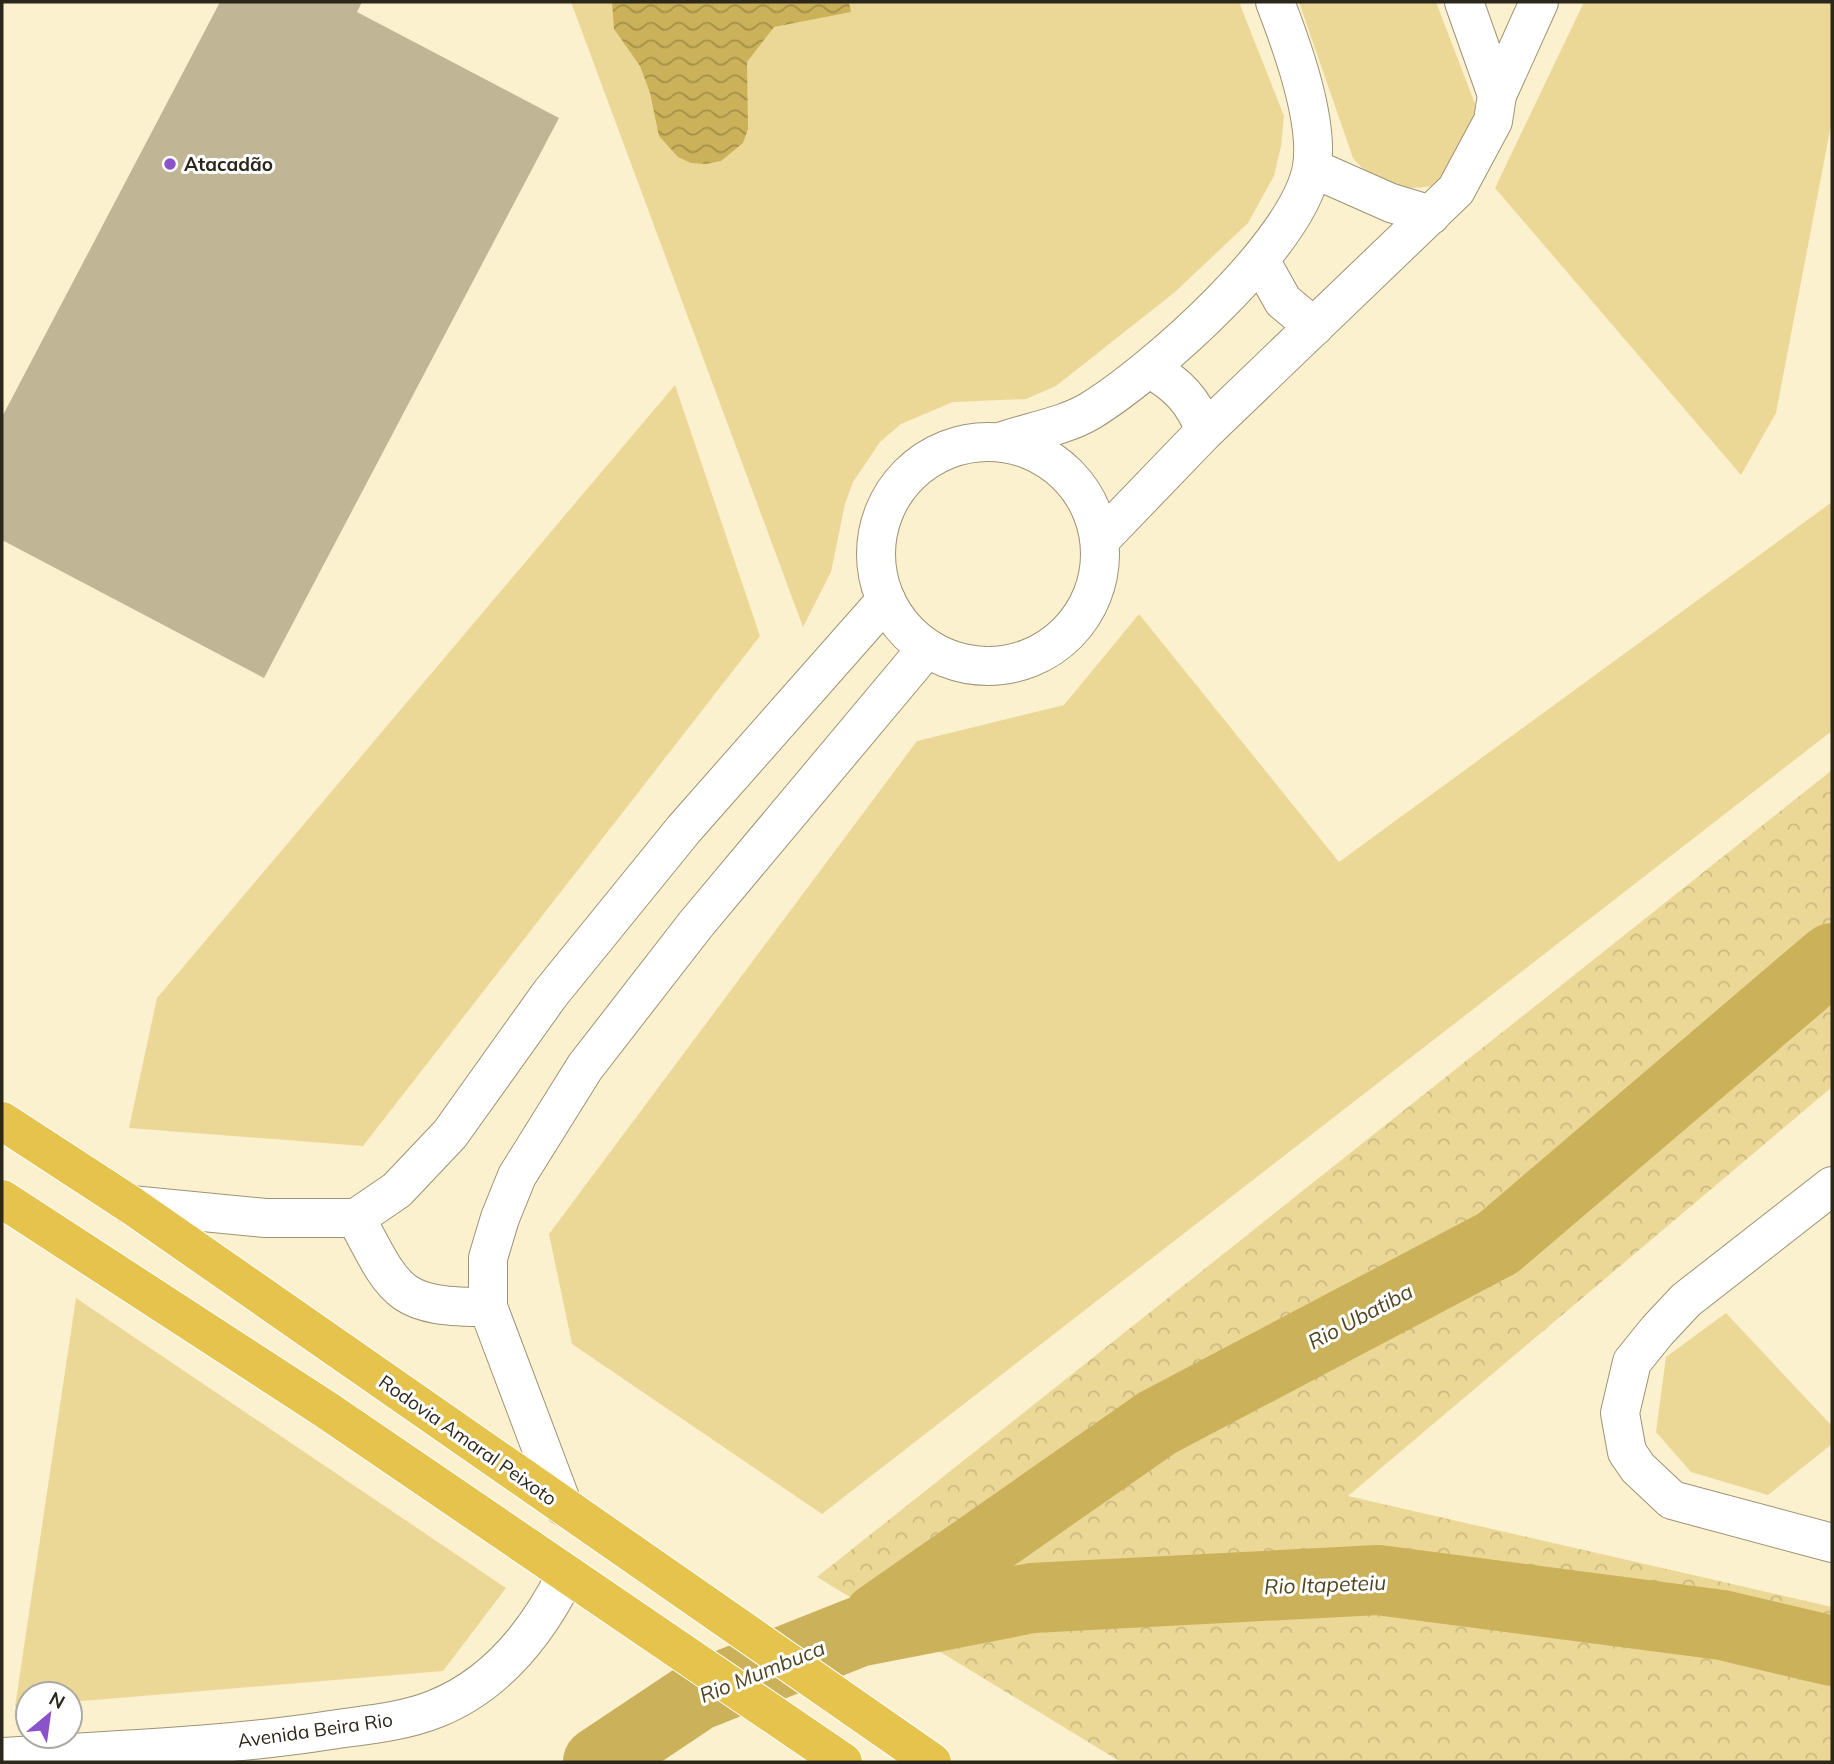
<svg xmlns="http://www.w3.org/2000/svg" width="1834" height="1764" font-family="Mulish,sans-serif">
<defs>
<pattern id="forest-crowns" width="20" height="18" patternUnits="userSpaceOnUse" patternTransform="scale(1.75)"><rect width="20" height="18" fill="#ecd896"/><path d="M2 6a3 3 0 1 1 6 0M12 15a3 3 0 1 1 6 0" fill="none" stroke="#cbb981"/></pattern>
<pattern id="water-waves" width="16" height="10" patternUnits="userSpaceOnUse" patternTransform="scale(1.75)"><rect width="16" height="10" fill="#cbb159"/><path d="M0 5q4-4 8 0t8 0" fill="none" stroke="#a59049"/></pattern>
</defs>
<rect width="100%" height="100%" fill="#fbf1cf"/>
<g fill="#ecd896">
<path d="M 571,2 L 1239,2 L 1284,116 L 1281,146 L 1274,176 L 1248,223 L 1175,292 L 1056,386 L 1026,399 L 953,402 L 901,424 L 880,442 L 853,482 L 845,504 L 831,572 L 803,627 Z"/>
<path d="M 1299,2 L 1436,2 L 1475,104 L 1478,120 L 1439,184 C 1407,194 1374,184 1353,158 Z"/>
<path d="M 1584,2 L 1832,2 L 1832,120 L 1776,413 L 1741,475 L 1495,188 Z"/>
<path d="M 675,385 L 760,636 L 363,1146 L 129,1128 L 157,998 Z"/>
<path d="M 1832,502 L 1832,731 L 822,1514 L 572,1344 L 549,1234 L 917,741 L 1064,705 L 1139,614 L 1339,862 Z"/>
<path d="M 76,1298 L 506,1588 L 443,1671 L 70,1702 L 70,1694 L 28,1694 L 28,1706 L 15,1707 Z"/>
<path d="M 1726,1313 L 1832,1426 L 1832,1444 L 1768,1495 L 1691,1472 L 1656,1432 L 1666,1357 Z"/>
</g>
<path fill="url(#forest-crowns)" d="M 1832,770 L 1832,1087 L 1348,1496 L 1832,1607 L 1832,1762 L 1121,1762 L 817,1577 Z"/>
<path fill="url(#water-waves)" d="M 612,2 L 849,2 L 851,12 L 774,27 L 747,62 L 748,129 L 743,143 L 721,161 L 706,164 L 691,163 L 678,157 L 659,136 L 650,93 L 640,66 L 614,29 Z"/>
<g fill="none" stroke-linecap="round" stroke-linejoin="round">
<g stroke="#cbb159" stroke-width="70">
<path d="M 878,1618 L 1157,1423 L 1498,1243 L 1832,958"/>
<path d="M 598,1762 L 697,1696 L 858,1632 L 1032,1598 L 1378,1580 L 1722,1625 L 1832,1651"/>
</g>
</g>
<path fill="#c0b696" d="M 220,2 L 362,2 L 357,12 L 559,118 L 264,678 L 2,540 L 2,417 Z"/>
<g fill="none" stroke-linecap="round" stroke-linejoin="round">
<defs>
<g id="street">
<path d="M 1497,95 L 1539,2"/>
<path d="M 1312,168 L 1391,203 L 1431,215"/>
<path d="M 1260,260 L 1283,301 L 1314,327"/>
<path d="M 1150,369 C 1178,384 1194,402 1205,431"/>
<path d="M 1000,442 C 1028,432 1065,426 1090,411 C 1155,371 1299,243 1312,167 C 1319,120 1292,46 1275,2"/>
<circle cx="988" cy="554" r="112"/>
<path d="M 1101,539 L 1205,431 L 1456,190 L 1493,121 L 1497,95 L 1464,2"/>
<path d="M 1832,1186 L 1686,1300 L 1657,1331 L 1632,1362 L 1620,1413 L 1627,1452 L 1638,1468 L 1672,1500 L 1832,1543"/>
<path d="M 131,1205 L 265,1218 L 356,1218 L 397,1190 L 450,1134 L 550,994 L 684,829 L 886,600"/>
<path d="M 356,1218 C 396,1294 398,1307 488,1307"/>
<path d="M 563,1506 L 488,1307 L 488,1258 L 500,1218 L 517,1176 L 585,1067 L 696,924 L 927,648"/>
<path d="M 2,1757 C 111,1750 222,1747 331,1730 C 365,1725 403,1722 435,1709 C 496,1685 538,1631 566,1575"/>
</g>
<g id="highway">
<path d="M 2,1121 L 131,1205 L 932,1762"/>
<path d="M 2,1199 L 325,1409 L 843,1762"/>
</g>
</defs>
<use href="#street" stroke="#9d9374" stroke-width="40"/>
<use href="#highway" stroke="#fff" stroke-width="40"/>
<use href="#street" stroke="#fff" stroke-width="38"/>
<use href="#highway" stroke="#e6c34c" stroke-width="38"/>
</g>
<circle fill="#8b53ca" stroke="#fff" stroke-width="2.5" cx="170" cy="164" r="7"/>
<g text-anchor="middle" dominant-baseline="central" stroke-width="6" stroke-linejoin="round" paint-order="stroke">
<g font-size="19" font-weight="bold" fill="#2b281b" stroke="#fff" text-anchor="start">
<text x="184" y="164">Atacadão</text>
</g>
<g font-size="19" fill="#2b281b" stroke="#fff">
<text transform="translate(468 1440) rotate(35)">Rodovia Amaral Peixoto</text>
<text transform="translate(315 1730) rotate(-8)">Avenida Beira Rio</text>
</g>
<g font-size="21" font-style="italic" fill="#514520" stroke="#fff">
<text transform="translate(1360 1316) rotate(-28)">Rio Ubatiba</text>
<text transform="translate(1325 1584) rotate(-2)">Rio Itapeteiu</text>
<text transform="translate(762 1671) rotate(-22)">Rio Mumbuca</text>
</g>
</g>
<rect width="1834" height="1764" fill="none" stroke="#2b281b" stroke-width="7"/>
<g transform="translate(49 1715) rotate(29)"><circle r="33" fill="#ffffff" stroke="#aaa9a4" stroke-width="2"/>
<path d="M0-5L12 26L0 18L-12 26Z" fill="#8b53ca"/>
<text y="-10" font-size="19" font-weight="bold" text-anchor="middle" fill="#2b281b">N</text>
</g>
</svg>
